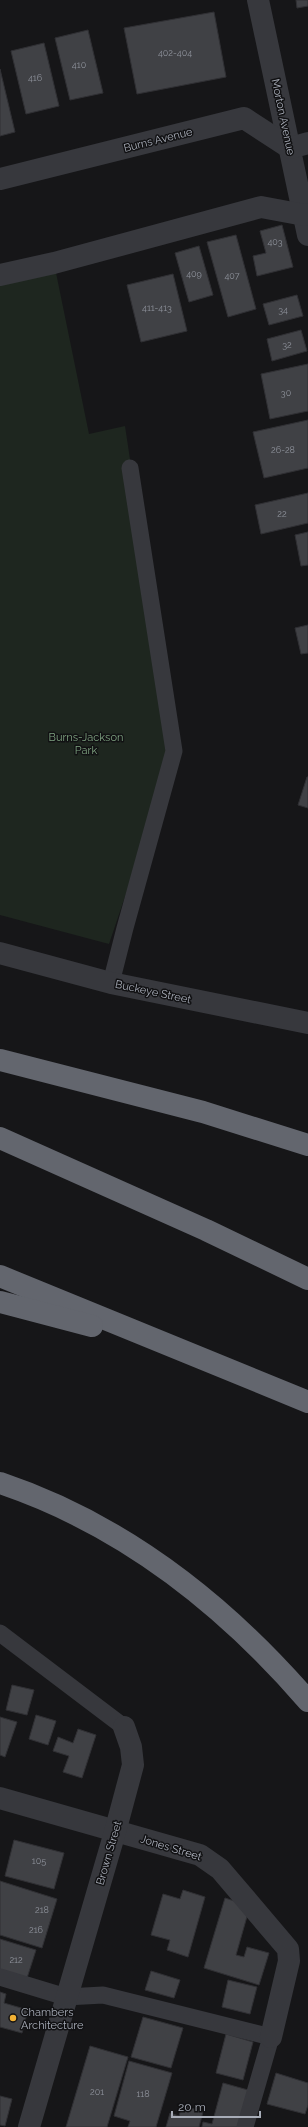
<svg xmlns="http://www.w3.org/2000/svg" width="308" height="2127" font-family="Raleway,sans-serif">
<rect width="100%" height="100%" fill="#161618"/>
<path fill="#1e261f" d="M 54,263 L 89,434 L 125,426 L 174,751 L 109,944 L 0,915 L 0,275 Z"/>
<g fill="#404145" stroke="#303034">
<path d="M 296,0 L 308,0 L 308,6 L 297,8 Z"/>
<path d="M 214,12 L 226,77 L 137,94 L 124,28 Z"/>
<path d="M 88,30 L 103,93 L 70,100 L 55,38 Z"/>
<path d="M 44,43 L 59,106 L 26,114 L 11,51 Z"/>
<path d="M 0,69 L 15,132 L 0,136 Z"/>
<path d="M 282,225 L 293,267 L 257,276 L 253,256 L 266,253 L 260,231 Z"/>
<path d="M 236,235 L 256,309 L 228,317 L 207,242 Z"/>
<path d="M 199,246 L 213,295 L 189,302 L 175,253 Z"/>
<path d="M 173,274 L 187,331 L 141,342 L 127,285 Z"/>
<path d="M 297,295 L 303,316 L 269,325 L 263,304 Z"/>
<path d="M 301,330 L 307,351 L 272,361 L 267,339 Z"/>
<path d="M 308,364 L 308,411 L 270,419 L 261,374 Z"/>
<path d="M 308,420 L 308,468 L 264,478 L 253,432 Z"/>
<path d="M 308,493 L 308,523 L 261,534 L 255,505 Z"/>
<path d="M 308,532 L 308,565 L 301,566 L 295,535 Z"/>
<path d="M 308,625 L 308,653 L 301,654 L 295,628 Z"/>
<path d="M 307,777 L 308,777 L 308,808 L 298,805 Z"/>
<path d="M 12,1685 L 34,1690 L 27,1715 L 6,1710 Z"/>
<path d="M 36,1715 L 56,1721 L 48,1745 L 29,1739 Z"/>
<path d="M 0,1717 L 17,1722 L 5,1757 L 0,1755 Z"/>
<path d="M 78,1729 L 96,1735 L 82,1778 L 63,1772 L 69,1756 L 53,1751 L 58,1737 L 73,1743 Z"/>
<path d="M 14,1840 L 64,1853 L 54,1889 L 5,1876 Z"/>
<path d="M 0,1881 L 57,1899 L 42,1948 L 0,1935 Z"/>
<path d="M 183,1890 L 205,1897 L 188,1957 L 167,1950 L 170,1940 L 151,1935 L 163,1894 L 180,1899 Z"/>
<path d="M 225,1898 L 250,1906 L 236,1955 L 244,1957 L 247,1947 L 269,1953 L 259,1985 L 204,1968 Z"/>
<path d="M 0,1939 L 36,1950 L 27,1978 L 0,1970 Z"/>
<path d="M 151,1971 L 180,1980 L 174,1998 L 145,1990 Z"/>
<path d="M 228,1980 L 257,1987 L 250,2014 L 222,2007 Z"/>
<path d="M 0,1992 L 6,1994 L 4,2003 L 28,2010 L 22,2033 L 0,2027 Z"/>
<path d="M 143,2017 L 183,2028 L 171,2068 L 131,2057 Z"/>
<path d="M 226,2034 L 253,2042 L 243,2080 L 216,2073 Z"/>
<path d="M 90,2046 L 128,2057 L 107,2127 L 66,2127 Z"/>
<path d="M 129,2061 L 172,2073 L 156,2127 L 128,2127 L 130,2121 L 114,2116 Z"/>
<path d="M 276,2073 L 308,2083 L 308,2105 L 305,2114 L 267,2104 Z"/>
<path d="M 223,2083 L 248,2090 L 238,2127 L 202,2127 L 203,2122 L 212,2124 Z"/>
<path d="M 0,2096 L 12,2099 L 5,2126 L 0,2125 Z"/>
<path d="M 182,2105 L 203,2112 L 199,2127 L 166,2127 L 170,2113 L 179,2116 Z"/>
</g>
<g fill="none" stroke-linecap="round" stroke-linejoin="round">
<g stroke="#37383d" stroke-width="17">
<path d="M 111,983 L 125,928 L 174,751 L 130,468"/>
<path d="M 0,1633 L 124,1727"/>
<path d="M 0,1977 L 66,1997 L 103,1995 L 271,2037 L 245,2127"/>
</g>
<g stroke="#37383d" stroke-width="22">
<path d="M 258,0 L 308,235"/>
<path d="M 0,179 L 244,118 L 290,148 L 308,143"/>
<path d="M 0,275 L 54,263 L 261,207 L 304,215 L 308,214"/>
<path d="M 0,953 L 111,983 L 308,1023"/>
<path d="M 0,1798 L 200,1855 L 220,1869 L 288,1949 L 289,1961 L 271,2037"/>
<path d="M 29,2127 L 115,1832 L 133,1765 L 131,1747 L 124,1727"/>
</g>
<g stroke="#63666e" stroke-width="22">
<path d="M 0,1060 L 203,1112 L 308,1145"/>
<path d="M 0,1138 L 206,1230 L 308,1279"/>
<path d="M 0,1276 L 308,1402"/>
<path d="M 0,1302 L 92,1326"/>
<path d="M 0,1483 C 122,1524 225,1605 308,1701"/>
</g>
</g>
<circle fill="#f2b134" stroke="#111113" stroke-width="1.5" cx="13" cy="2018" r="4"/>
<g text-anchor="middle" dominant-baseline="central" stroke-width="3" stroke-linejoin="round" paint-order="stroke">
<g font-size="9" fill="#8e929b">
<text x="175" y="53">402-404</text>
<text x="79" y="65">410</text>
<text x="35" y="78">416</text>
<text x="275" y="242">403</text>
<text x="194" y="274">409</text>
<text x="232" y="276">407</text>
<text x="157" y="308">411-413</text>
<text x="283" y="310">34</text>
<text x="287" y="345">32</text>
<text x="286" y="393">30</text>
<text x="283" y="450">26-28</text>
<text x="282" y="514">22</text>
<text x="39" y="1861">105</text>
<text x="42" y="1910">218</text>
<text x="36" y="1930">216</text>
<text x="16" y="1960">212</text>
<text x="97" y="2092">201</text>
<text x="143" y="2094">118</text>
</g>
<g font-size="11" fill="#a8adb8" stroke="#111113">
<text transform="translate(283 117) rotate(78)">Morton Avenue</text>
<text transform="translate(158 140) rotate(-14)">Burns Avenue</text>
<text transform="translate(153 992) rotate(12)">Buckeye Street</text>
<text transform="translate(171 1848) rotate(17)">Jones Street</text>
<text transform="translate(109 1853) rotate(-74)">Brown Street</text>
</g>
<g font-size="11" fill="#7fa381" stroke="#111113">
<text x="86" y="737">Burns-Jackson<tspan x="86" dy="13">Park</tspan></text>
</g>
<g font-size="11" fill="#a8adb8" stroke="#111113" text-anchor="start">
<text x="21" y="2012">Chambers<tspan x="21" dy="13">Architecture</tspan></text>
</g>
</g>
<path d="M172 2111v6h88v-6" fill="none" stroke="#a8adb8" stroke-width="2"/>
<text x="178" y="2111" font-size="12" fill="#a8adb8" stroke="#111113" stroke-width="3" paint-order="stroke">20 m</text>
</svg>
